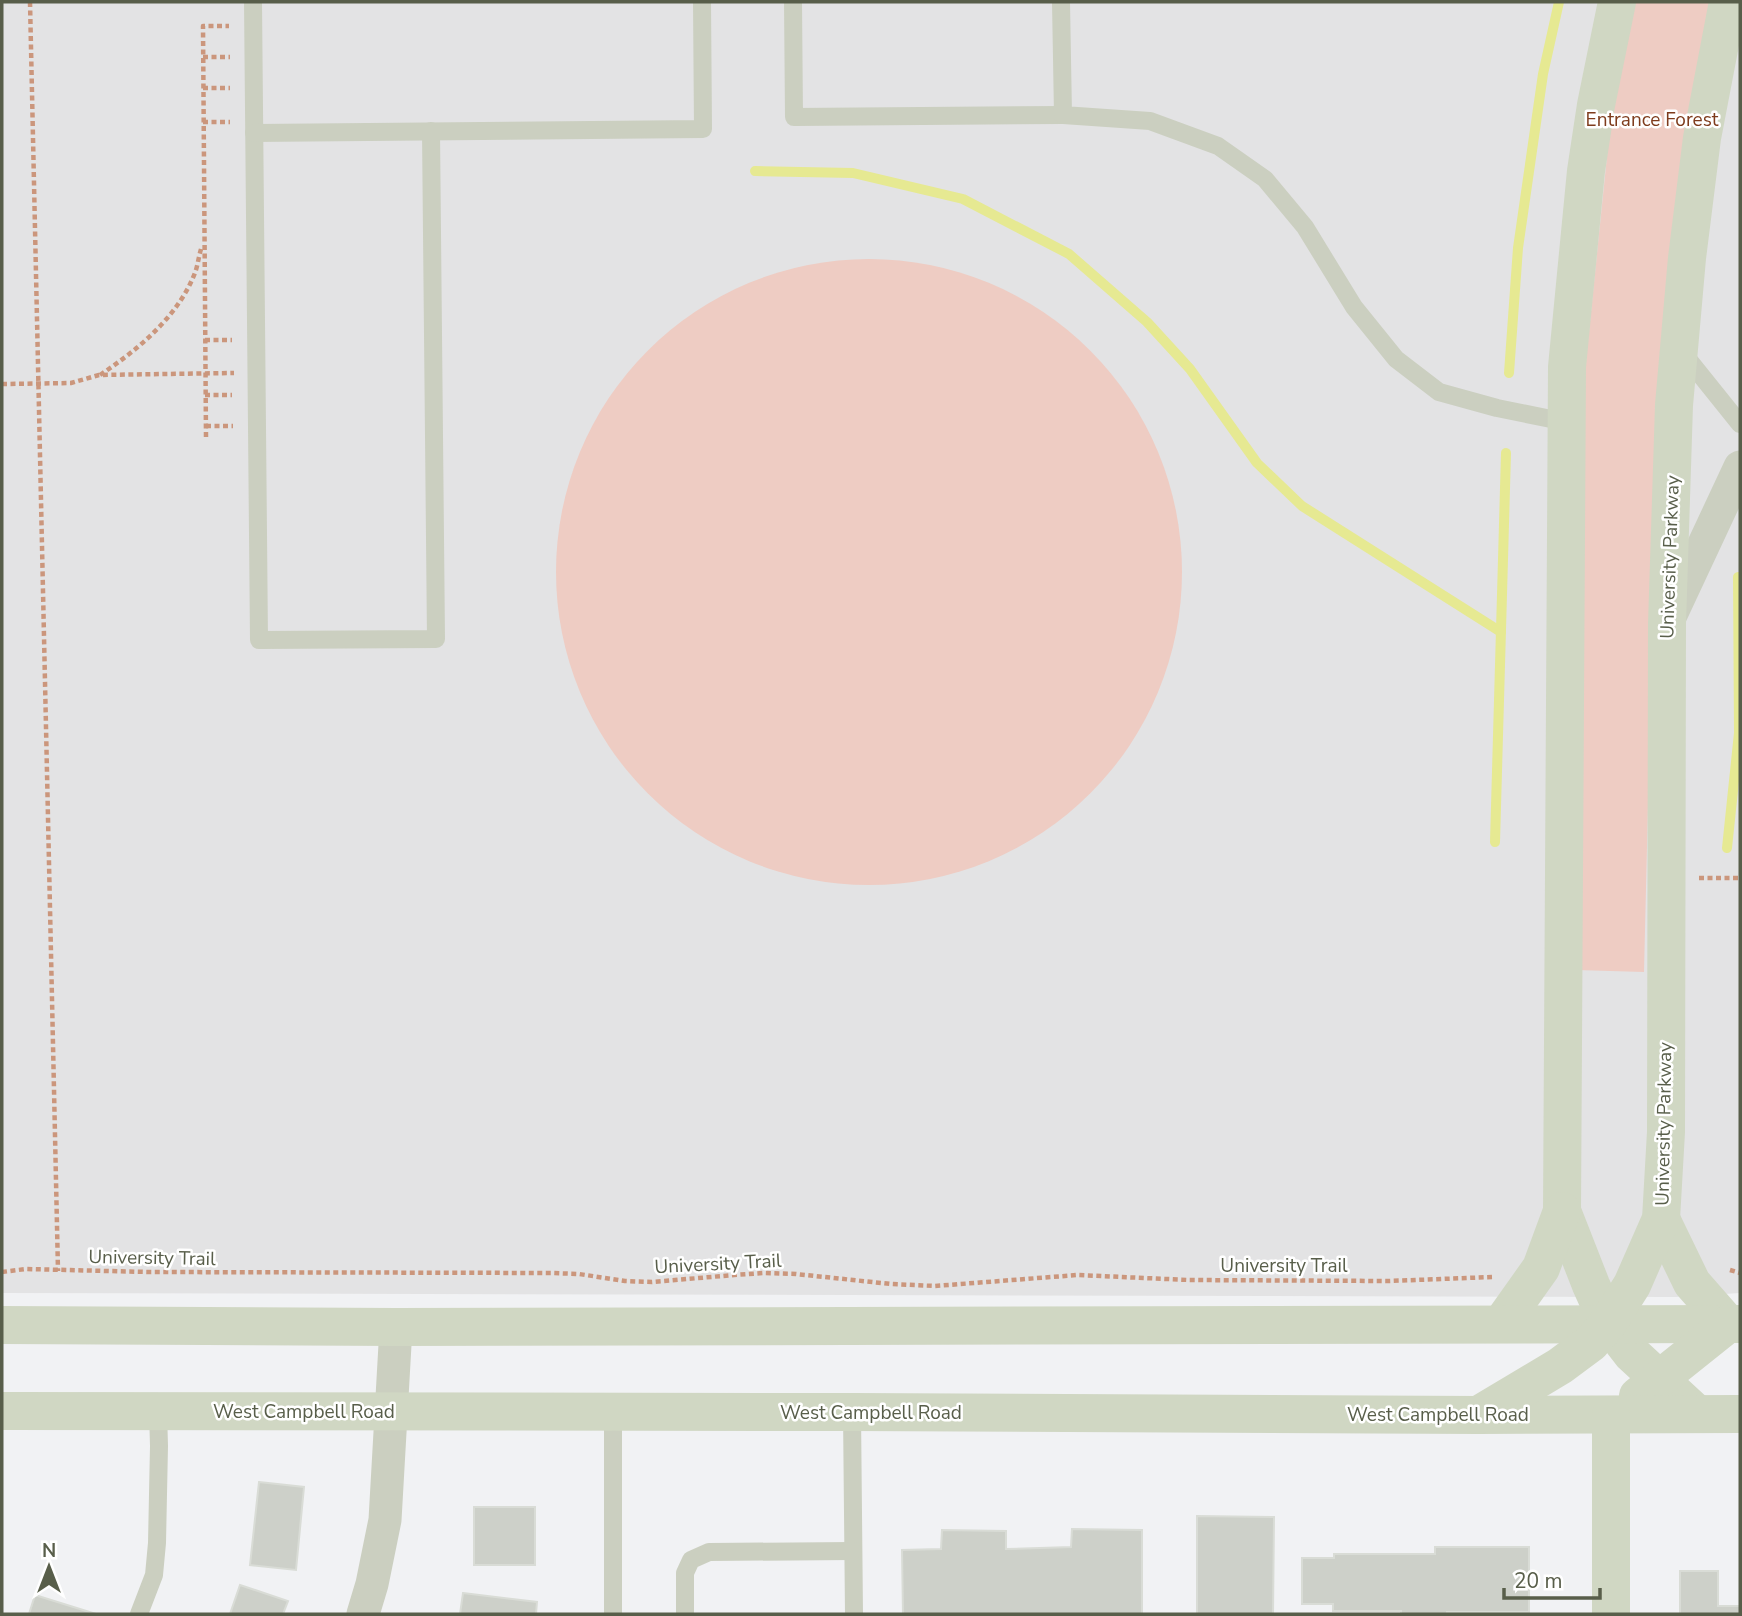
<svg xmlns="http://www.w3.org/2000/svg" width="1742" height="1616" font-family="'Nunito Sans',sans-serif">
<rect width="100%" height="100%" fill="#f1f2f4"/>
<path fill="#e3e3e4" d="M 2,2 L 1740,2 L 1740,1293 L 1676,1297 L 2,1293 Z"/>
<g fill="#eeccc3">
<path d="M 1633,2 L 1714,2 L 1658,389 L 1644,972 L 1576,970 L 1584,380 L 1612,108 Z"/>
<circle cx="869" cy="572" r="313"/>
</g>
<g fill="none" stroke-linecap="round" stroke-linejoin="round">
<g stroke="#e6e992" stroke-width="10">
<path d="M 755,171 L 853,173 L 963,199 L 1069,254 L 1147,322 L 1190,369 L 1257,463 L 1302,506 L 1501,632"/>
<path d="M 1509,373 L 1518,248 L 1543,74 L 1559,2"/>
<path d="M 1495,842 L 1506,453"/>
<path d="M 1727,848 L 1739,733 L 1738,577"/>
</g>
</g>
<g fill="#cdd0c9" stroke="#d9dcd6" stroke-width="2">
<path d="M 259,1482 L 304,1487 L 296,1570 L 250,1565 Z"/>
<rect x="474" y="1507" width="61" height="58"/>
<path d="M 1197,1516 L 1274,1517 L 1273,1614 L 1197,1614 Z"/>
<path d="M 1072,1529 L 1142,1530 L 1142,1614 L 903,1614 L 902,1550 L 941,1549 L 942,1530 L 1006,1531 L 1006,1549 L 1071,1547 Z"/>
<path d="M 1435,1547 L 1529,1547 L 1529,1612 L 1447,1612 L 1447,1614 L 1401,1614 L 1401,1611 L 1333,1611 L 1333,1604 L 1302,1604 L 1302,1558 L 1334,1558 L 1334,1554 L 1435,1554 Z"/>
<path d="M 1680,1571 L 1718,1571 L 1718,1606 L 1740,1606 L 1740,1614 L 1680,1614 Z"/>
<path d="M 240,1585 L 288,1601 L 283,1614 L 230,1614 Z"/>
<path d="M 463,1593 L 537,1602 L 536,1614 L 460,1614 Z"/>
<path d="M 35,1595 L 96,1614 L 29,1614 Z"/>
</g>
<g fill="none" stroke-linecap="round" stroke-linejoin="round">
<g stroke="#cb967c" stroke-width="4.5" stroke-dasharray="5 3.5" stroke-linecap="butt">
<path d="M 30,2 L 58,1271"/>
<path d="M 203,57 L 230,57"/>
<path d="M 203,88 L 230,88"/>
<path d="M 203,122 L 230,122"/>
<path d="M 205,340 L 232,340"/>
<path d="M 100,375 C 139,349 180,315 196,270 C 198,263 199,256 201,249"/>
<path d="M 2,384 L 71,383 L 99,375 L 234,373"/>
<path d="M 205,395 L 232,395"/>
<path d="M 206,426 L 233,426"/>
<path d="M 206,437 L 203,26 L 229,26"/>
<path d="M 1699,878 L 1740,878"/>
<path d="M 1730,1270 L 1740,1273"/>
<path d="M 2,1272 L 26,1269 L 148,1272 L 551,1273 L 579,1274 L 625,1281 L 652,1282 L 734,1275 L 764,1273 L 796,1274 L 891,1284 L 935,1286 L 1077,1275 L 1189,1280 L 1389,1281 L 1492,1277"/>
</g>
<g stroke="#cbcfc0" stroke-width="18">
<path d="M 253,2 L 259,640 L 436,639 L 431,131"/>
<path d="M 793,2 L 794,117 L 1063,115"/>
<path d="M 1061,2 L 1063,115 L 1150,121 L 1218,146 L 1265,179 L 1305,227 L 1354,307 L 1396,359 L 1439,392 L 1497,408 L 1566,422"/>
<path d="M 254,133 L 703,129 L 702,2"/>
<path d="M 1683,353 L 1740,424"/>
<path d="M 852,1412 L 854,1614"/>
<path d="M 139,1614 L 154,1575 L 157,1543 L 159,1446 L 158,1411"/>
<path d="M 613,1614 L 613,1412"/>
<path d="M 685,1614 L 685,1573 L 691,1560 L 709,1552 L 853,1551"/>
</g>
<g stroke="#cbcfc0" stroke-width="33">
<path d="M 1668,621 L 1740,467"/>
<path d="M 363,1614 L 372,1584 L 385,1520 L 396,1327"/>
</g>
<g stroke="#d0d7c3" stroke-width="38">
<path d="M 1617,2 L 1596,105 L 1586,171 L 1567,367 L 1562,1211 L 1591,1285 L 1608,1323 L 1632,1354 L 1697,1414"/>
<path d="M 1661,1219 L 1692,1283 L 1728,1324"/>
<path d="M 1502,1323 L 1541,1268 L 1562,1211"/>
<path d="M 2,1325 L 396,1327 L 1740,1324"/>
<path d="M 1638,1396 L 1728,1324"/>
<path d="M 2,1411 L 852,1412 L 1478,1415 L 1740,1414"/>
<path d="M 1478,1415 L 1560,1366 L 1591,1343 L 1608,1323 L 1632,1285 L 1661,1219 L 1666,1132 L 1667,624 L 1674,405 L 1687,258 L 1702,138 L 1728,2"/>
<path d="M 1611,1415 L 1611,1614"/>
</g>
</g>
<g text-anchor="middle" dominant-baseline="central" stroke-width="5" stroke-linejoin="round" paint-order="stroke">
<g font-size="19" fill="#7e3b1c" stroke="#fff">
<text x="1652" y="120">Entrance Forest</text>
</g>
<g font-size="19" fill="#585e4a" stroke="#fff">
<text transform="translate(1670 557) rotate(-88)">University Parkway</text>
<text transform="translate(1664 1124) rotate(-89)">University Parkway</text>
<text transform="translate(152 1258) rotate(1)">University Trail</text>
<text transform="translate(718 1264) rotate(-3)">University Trail</text>
<text x="1284" y="1266">University Trail</text>
<text x="304" y="1412">West Campbell Road</text>
<text x="871" y="1413">West Campbell Road</text>
<text x="1438" y="1415">West Campbell Road</text>
</g>
</g>
<rect width="1742" height="1616" fill="none" stroke="#585e4a" stroke-width="7"/>
<g transform="translate(49 1567)" stroke="#ffffff" stroke-width="5" paint-order="stroke">
<path d="M0-5L12 26L0 18L-12 26Z" fill="#585e4a"/>
<text y="-10" font-size="19" font-weight="bold" text-anchor="middle" fill="#585e4a">N</text>
</g>
<path d="M1504 1588v10h96v-10" fill="none" stroke="#585e4a" stroke-width="3.5"/>
<text x="1514" y="1588" font-size="21" fill="#585e4a" stroke="#ffffff" stroke-width="5" paint-order="stroke">20 m</text>
</svg>
